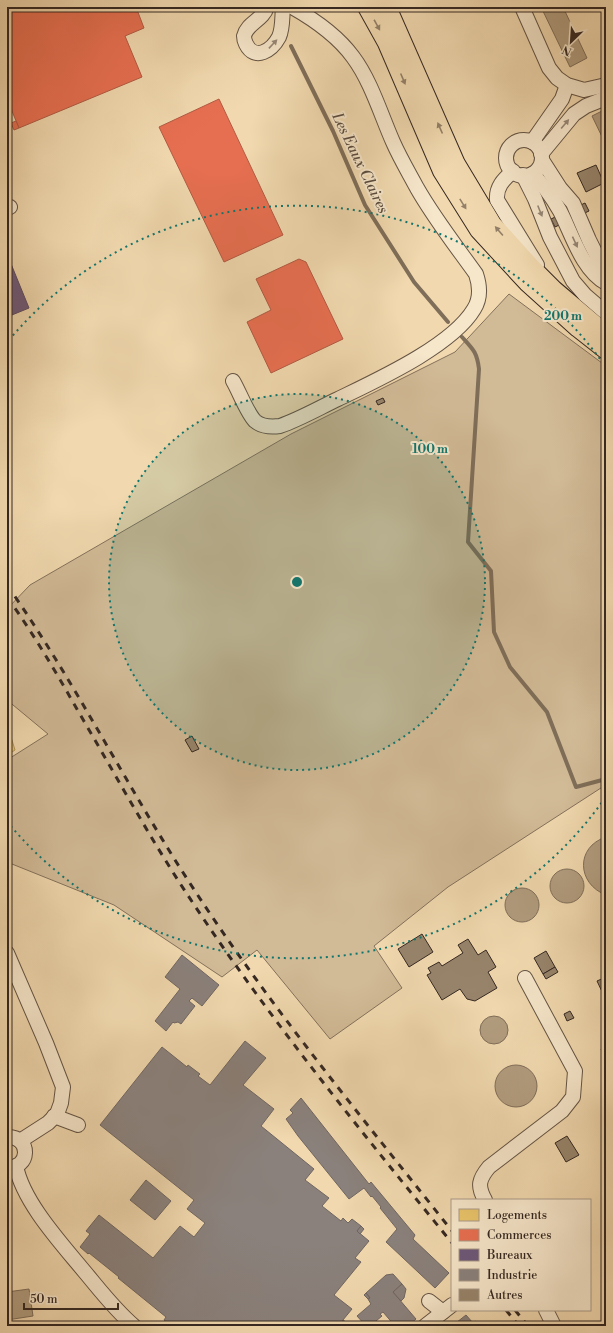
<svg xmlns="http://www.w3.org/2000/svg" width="613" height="1333" font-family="'Libre Bodoni',serif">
<rect width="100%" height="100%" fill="#f1d8ae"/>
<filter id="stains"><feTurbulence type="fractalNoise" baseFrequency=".005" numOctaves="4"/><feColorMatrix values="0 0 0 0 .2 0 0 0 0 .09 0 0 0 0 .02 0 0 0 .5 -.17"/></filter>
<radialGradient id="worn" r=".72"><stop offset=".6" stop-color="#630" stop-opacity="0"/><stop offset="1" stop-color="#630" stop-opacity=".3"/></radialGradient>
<path fill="#d1ba96" stroke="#83715c" d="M 509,294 L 606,366 L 606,786 L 604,786 L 448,887 L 374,946 L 402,988 L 330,1039 L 257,950 L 222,977 L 114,905 L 7,862 L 7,760 L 48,734 L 7,700 L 7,609 L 30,585 L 291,434 L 455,352 Z"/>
<g fill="#b19c7e" stroke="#7f6e59">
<path d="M 541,7 L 563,7 L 587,58 L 570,67 Z"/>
<path d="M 606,109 L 606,145 L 592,116 Z"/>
<path d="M 606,837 L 606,895 C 577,884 575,847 606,837 Z"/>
<circle cx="567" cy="886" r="17"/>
<circle cx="522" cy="905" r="17"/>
<circle cx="494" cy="1030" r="14"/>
<circle cx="516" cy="1086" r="21"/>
<path d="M 29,1289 L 33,1316 L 7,1320 L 7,1292 Z"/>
</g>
<path fill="#e9c46a" stroke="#b39554" d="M 11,737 L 15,750 L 9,754 L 7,752 L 7,738 Z"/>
<g fill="#e76f51" stroke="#b25a43">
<path d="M 7,7 L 136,7 L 144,28 L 125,36 L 142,77 L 19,128 L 7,99 Z"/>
<path d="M 219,99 L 283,235 L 224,262 L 159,127 Z"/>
<path d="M 16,121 L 19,128 L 14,130 L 11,123 Z"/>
<path d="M 299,259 L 306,262 L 343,339 L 271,373 L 247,322 L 271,310 L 256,279 Z"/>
</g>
<path fill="#6d597a" stroke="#5c4a60" d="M 7,254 L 29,308 L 7,317 Z"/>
<g fill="#8a817c" stroke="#706661">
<path d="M 182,955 L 219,985 L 202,1006 L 192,998 L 189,1001 L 195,1006 L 181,1024 L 178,1022 L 174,1023 L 173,1022 L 166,1031 L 155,1021 L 180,989 L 165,977 Z"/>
<path d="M 245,1041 L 266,1058 L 243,1085 L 274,1109 L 261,1126 L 314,1169 L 305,1180 L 329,1198 L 322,1206 L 341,1221 L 343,1218 L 348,1223 L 352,1219 L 361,1226 L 357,1231 L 369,1241 L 355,1258 L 361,1262 L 334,1295 L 352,1309 L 338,1326 L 178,1326 L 174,1323 L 172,1326 L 164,1320 L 166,1317 L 118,1278 L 119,1277 L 89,1253 L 88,1254 L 80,1247 L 90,1234 L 86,1231 L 99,1215 L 153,1258 L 180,1226 L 194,1237 L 205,1223 L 187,1209 L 194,1200 L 100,1125 L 162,1047 L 187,1067 L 188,1065 L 200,1074 L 198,1076 L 210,1085 Z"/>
<path d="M 301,1098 L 369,1184 L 371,1182 L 415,1235 L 413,1239 L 449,1273 L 435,1288 L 386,1242 L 397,1229 L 380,1208 L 381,1207 L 372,1196 L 371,1197 L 364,1188 L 349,1199 L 298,1136 L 286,1119 L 293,1113 L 290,1110 Z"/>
<path d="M 146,1180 L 171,1201 L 155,1220 L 130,1200 Z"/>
<path d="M 361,1226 L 364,1229 L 360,1234 L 357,1231 Z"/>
<path d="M 393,1274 L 402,1284 L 393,1292 L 416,1319 L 408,1326 L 395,1326 L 383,1312 L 380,1314 L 382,1316 L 370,1326 L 366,1326 L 357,1316 L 371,1304 L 368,1299 L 370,1298 L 366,1293 L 386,1275 Z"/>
<path d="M 402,1284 L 406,1289 L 404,1298 L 401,1301 L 393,1292 Z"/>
<path d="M 366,1293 L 370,1298 L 368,1299 L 364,1295 Z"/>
<path d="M 466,1315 L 473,1323 L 476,1321 L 481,1326 L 452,1326 Z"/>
<path d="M 343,1320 L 349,1324 L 347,1326 L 338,1326 Z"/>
</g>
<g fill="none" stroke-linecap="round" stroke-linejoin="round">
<g stroke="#7f6e59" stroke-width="4">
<path d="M 291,46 L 333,131 L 365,205 L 414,282 L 448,322"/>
<path d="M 462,337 C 473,349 477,352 479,369 L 468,542 L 491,571 L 494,632 L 510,667 L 547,712 L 576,787 L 606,779"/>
</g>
</g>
<g fill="#97846b" stroke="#352822">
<path d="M 600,7 L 606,7 L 606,18 Z"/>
<path d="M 596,165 L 604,183 L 586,192 L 577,173 Z"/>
<path d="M 585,203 L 589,211 L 555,227 L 551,219 Z"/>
<path d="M 383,398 L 385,402 L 378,405 L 376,401 Z"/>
<path d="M 192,736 L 199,749 L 192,752 L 185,740 Z"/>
<path d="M 422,934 L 433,952 L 409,967 L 398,949 Z"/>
<path d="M 468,939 L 478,955 L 486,950 L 496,967 L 488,972 L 497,988 L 475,1001 L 467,999 L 460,989 L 442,1000 L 427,975 L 431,973 L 428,968 L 439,962 L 442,966 L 463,953 L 458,945 Z"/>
<path d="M 546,951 L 555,967 L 543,974 L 534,958 Z"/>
<path d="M 555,967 L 558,972 L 546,979 L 543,974 Z"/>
<path d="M 606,977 L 606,998 L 605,998 L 597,981 Z"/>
<path d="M 570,1011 L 574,1018 L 567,1021 L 564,1014 Z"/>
<path d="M 606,1047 L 606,1059 L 601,1049 Z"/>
<path d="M 567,1136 L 579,1155 L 566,1162 L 555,1143 Z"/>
</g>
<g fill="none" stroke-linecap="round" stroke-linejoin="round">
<defs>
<g id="minor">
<path d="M 267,7 C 263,20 247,23 244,36 C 244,39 245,42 246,44 C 255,62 272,50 279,37 C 283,28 282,17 283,7"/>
<path d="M 522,7 L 549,68 L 557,78 L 567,85 L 584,90 L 606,85"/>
<circle cx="524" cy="158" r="18"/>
<path d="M 532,142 L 562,99 L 567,85"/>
<path d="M 541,154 L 574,114 L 586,106 L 606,98"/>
<path d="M 542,160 L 560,188 L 573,203 L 589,240 L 606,274"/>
<path d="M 513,171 C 503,180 496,187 497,200 L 537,265"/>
<path d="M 532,174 C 543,184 552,197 560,211 C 572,234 582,270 606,283"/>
<path d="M 523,175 L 535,199 L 550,237 L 573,281 L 585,295 L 606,313"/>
<path d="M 7,208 L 10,207"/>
<path d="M 233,381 C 239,391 247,413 255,421 C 262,427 272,427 280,426 C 300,419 319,408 338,399 C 377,380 452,346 474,309 C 481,298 480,286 476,274 C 456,246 434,218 417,188 C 409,173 400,158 393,142 C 381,115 371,81 353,57 C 337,35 315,20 292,7"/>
<path d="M 7,953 L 46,1043 L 63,1087 L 61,1103 L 57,1114 L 48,1123 L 20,1141"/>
<path d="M 54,1116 L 78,1125"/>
<path d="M 7,1137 C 32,1136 30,1170 7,1167"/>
<path d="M 16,1166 C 23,1202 61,1243 84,1271 C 100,1290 115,1310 134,1326"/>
<path d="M 485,1200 C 477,1186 479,1179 489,1167 L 562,1111 L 573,1097 L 575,1071 L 525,978"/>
<path d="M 429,1301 L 443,1312"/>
<path d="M 546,1310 L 554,1326"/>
<path d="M 425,1326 L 452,1305"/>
</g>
<g id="major">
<path d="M 367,7 L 387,43 L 442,171 L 479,230 L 527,282 L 578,328 L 606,350"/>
<path d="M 387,7 L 456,164 L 492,224 L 530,266 L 554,290 L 606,334"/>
</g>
</defs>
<use href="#minor" stroke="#645445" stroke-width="16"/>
<use href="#major" stroke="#352822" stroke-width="20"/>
<use href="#minor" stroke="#f6e6ca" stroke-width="14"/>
<use href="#major" stroke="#f1d8ae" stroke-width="18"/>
<g stroke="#352822" stroke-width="3" stroke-dasharray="7 7" stroke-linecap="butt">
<path d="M 7,585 C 76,683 129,791 195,891 C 273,1010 364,1120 452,1231"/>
<path d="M 7,597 C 33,633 56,672 78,711 C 114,772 148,835 187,894 C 267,1016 360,1130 452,1243"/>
<path d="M 506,1310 L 519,1326"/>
<path d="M 515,1310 L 528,1326"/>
</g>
</g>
<defs><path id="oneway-solid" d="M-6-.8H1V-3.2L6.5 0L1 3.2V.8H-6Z"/></defs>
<g fill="#938068">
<use href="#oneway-solid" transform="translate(377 25) rotate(61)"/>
<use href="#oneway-solid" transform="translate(403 79) rotate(67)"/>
<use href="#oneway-solid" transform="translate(440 128) rotate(-114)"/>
<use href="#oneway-solid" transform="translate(463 204) rotate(58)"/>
<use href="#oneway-solid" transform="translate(499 231) rotate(-131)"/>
</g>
<g fill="#968776">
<use href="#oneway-solid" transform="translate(273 44) rotate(-47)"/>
<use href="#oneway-solid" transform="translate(565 124) rotate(-50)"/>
<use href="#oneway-solid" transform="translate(540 211) rotate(68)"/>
<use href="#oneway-solid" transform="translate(575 242) rotate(65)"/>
</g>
<circle cx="297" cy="582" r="188" fill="#0f766e" fill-opacity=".12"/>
<g fill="none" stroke="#0f766e" stroke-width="2" stroke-dasharray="2 4">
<circle cx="297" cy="582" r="188"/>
<path d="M605 798A376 376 0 0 1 9 824M9 340A376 376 0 0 1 605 366"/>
</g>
<g text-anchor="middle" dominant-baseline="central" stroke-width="4" stroke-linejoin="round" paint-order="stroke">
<g font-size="15" font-style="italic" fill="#5a4b3e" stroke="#f6e6ca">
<text transform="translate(360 163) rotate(64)">Les Eaux Claires</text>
</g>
</g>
<circle cx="297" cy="582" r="6" fill="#0f766e" stroke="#f6e6ca" stroke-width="2"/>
<g font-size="12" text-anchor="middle" font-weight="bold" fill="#0f766e" stroke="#f6e6ca" stroke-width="4" stroke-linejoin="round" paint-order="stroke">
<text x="563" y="320">200 m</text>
<text x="430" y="453">100 m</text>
</g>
<rect width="613" height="1333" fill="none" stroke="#f1d8ae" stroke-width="24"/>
<rect x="8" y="8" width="597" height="1317" fill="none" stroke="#352822" stroke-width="2"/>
<rect x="12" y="12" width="589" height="1309" fill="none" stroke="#352822"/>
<rect x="451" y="1199" width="140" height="112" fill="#f6e6ca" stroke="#a99a87"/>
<rect x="459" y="1209" width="20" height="12" fill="#e9c46a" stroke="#a99a87"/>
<text x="487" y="1219" font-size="12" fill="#352822">Logements</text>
<rect x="459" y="1229" width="20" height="12" fill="#e76f51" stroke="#a99a87"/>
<text x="487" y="1239" font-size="12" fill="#352822">Commerces</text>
<rect x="459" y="1249" width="20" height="12" fill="#6d597a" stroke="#a99a87"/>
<text x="487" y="1259" font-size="12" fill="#352822">Bureaux</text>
<rect x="459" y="1269" width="20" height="12" fill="#8a817c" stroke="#a99a87"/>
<text x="487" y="1279" font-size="12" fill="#352822">Industrie</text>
<rect x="459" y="1289" width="20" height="12" fill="#97846b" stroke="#a99a87"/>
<text x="487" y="1299" font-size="12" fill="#352822">Autres</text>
<g transform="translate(571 42) rotate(205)" stroke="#f6e6ca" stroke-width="3" paint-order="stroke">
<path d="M0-3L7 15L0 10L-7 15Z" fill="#352822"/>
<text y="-6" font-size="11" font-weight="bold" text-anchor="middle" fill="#352822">N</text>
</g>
<path d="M24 1303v6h94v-6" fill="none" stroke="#352822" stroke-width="2"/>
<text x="30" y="1303" font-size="12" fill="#352822" stroke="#f6e6ca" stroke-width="3" paint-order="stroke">50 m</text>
<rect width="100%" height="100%" filter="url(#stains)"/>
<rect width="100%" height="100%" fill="url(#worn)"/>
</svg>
